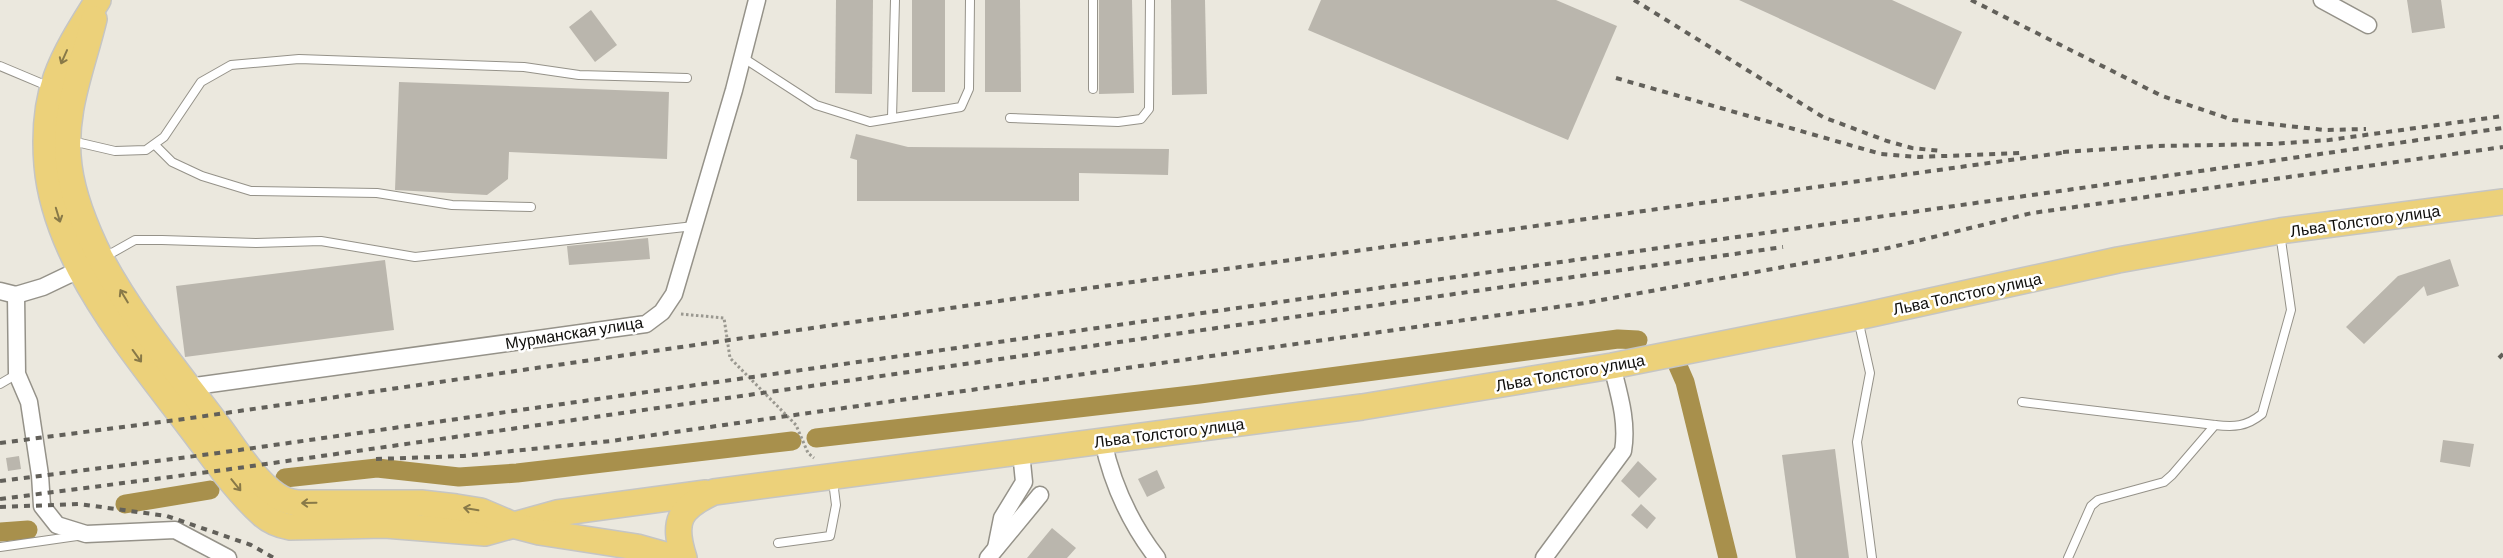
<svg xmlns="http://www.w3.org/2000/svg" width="2503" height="558" font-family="Barlow,sans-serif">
<rect width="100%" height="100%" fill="#ebe8de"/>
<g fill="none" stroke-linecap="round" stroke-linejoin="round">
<g stroke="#a8904c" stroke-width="19">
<path d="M 1678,366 L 1685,382 L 1728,558"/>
<path d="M 816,438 L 1200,394 L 1618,339 L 1638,340"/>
<path d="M 285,478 L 377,468 L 459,477 L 517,473 L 792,441"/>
<path d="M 125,504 L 210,490"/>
<path d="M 0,532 L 28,530"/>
</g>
</g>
<g fill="#bab6ad">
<path d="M 836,0 L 873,0 L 872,94 L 835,93 Z"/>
<rect x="912" y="0" width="33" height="92"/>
<path d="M 985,0 L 1020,0 L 1021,92 L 985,92 Z"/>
<path d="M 1099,0 L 1132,0 L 1134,93 L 1099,94 Z"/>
<path d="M 1171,0 L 1205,0 L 1207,94 L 1172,95 Z"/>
<path d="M 1321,0 L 1556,0 L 1617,26 L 1568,140 L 1308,30 Z"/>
<path d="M 1739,0 L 1892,0 L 1962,32 L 1935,90 Z"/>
<path d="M 2407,0 L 2441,0 L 2445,28 L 2412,33 Z"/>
<path d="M 591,10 L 617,45 L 595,62 L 569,27 Z"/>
<path d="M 399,82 L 669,92 L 667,159 L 509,152 L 508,179 L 487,195 L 395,190 Z"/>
<path d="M 856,134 L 908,147 L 1169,149 L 1168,175 L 1079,173 L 1079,201 L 857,201 L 857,160 L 850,158 Z"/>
<path d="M 648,238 L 650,259 L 569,265 L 567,246 Z"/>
<path d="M 2450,259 L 2459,286 L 2427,296 L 2424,286 L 2364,344 L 2346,327 L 2398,276 Z"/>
<path d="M 385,260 L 394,330 L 185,357 L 176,286 Z"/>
<path d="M 2443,440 L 2474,444 L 2470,467 L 2440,462 Z"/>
<path d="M 1835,449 L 1849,558 L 1796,558 L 1782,455 Z"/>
<path d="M 19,456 L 21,469 L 8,471 L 6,458 Z"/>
<path d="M 1638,461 L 1657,479 L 1639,498 L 1621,481 Z"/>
<path d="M 1157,470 L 1165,488 L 1147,497 L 1138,479 Z"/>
<path d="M 1641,504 L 1656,518 L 1647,529 L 1631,515 Z"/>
<path d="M 1052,528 L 1076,548 L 1067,558 L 1027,558 Z"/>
</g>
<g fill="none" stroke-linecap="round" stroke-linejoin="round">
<defs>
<g id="lane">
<path d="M 742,57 L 816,105 L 870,122 L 961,107 L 969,89 L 970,0"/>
<path d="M 0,66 L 50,87"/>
<path d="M 1093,89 L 1093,0"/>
<path d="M 892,118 L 895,0"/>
<path d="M 1010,118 L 1118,122 L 1141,119 L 1149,109 L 1150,0"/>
<path d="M 72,141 L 115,151 L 146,150 L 164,137 L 201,82 L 231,65 L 299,59 L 524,67 L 579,75 L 687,78"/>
<path d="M 155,145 L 172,162 L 202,176 L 251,191 L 377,193 L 452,205 L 531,207"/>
<path d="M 103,258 L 135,240 L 162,240 L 256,243 L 321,241 L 415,257 L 694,226"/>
<path d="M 1858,319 L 1870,373 L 1857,442 L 1872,558"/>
<path d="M 0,384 L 17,374"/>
<path d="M 2022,402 L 2215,425 C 2234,427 2246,427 2262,414 L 2291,310 L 2280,233"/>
<path d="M 778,543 L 830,536 L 836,505 L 833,481"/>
<path d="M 0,547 L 77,536"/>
<path d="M 2068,558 L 2091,506 L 2098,500 L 2164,482 L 2172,475 L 2215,425"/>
</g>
<g id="street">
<path d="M 2322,0 L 2368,25"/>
<path d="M 0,291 L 16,295"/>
<path d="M 16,295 L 17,374 L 29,402 L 40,475 L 42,506 L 57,525 L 86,534 L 175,530 L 228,558"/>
<path d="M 16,295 L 43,287 L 87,266"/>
<path d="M 188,387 L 646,324 L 662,312 L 674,294 L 734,90 L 757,0"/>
<path d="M 1103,441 C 1112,483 1130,523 1157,558"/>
<path d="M 996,548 L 1002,518 L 1024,482 L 1021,452"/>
<path d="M 988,558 L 1040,495"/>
<path d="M 1544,558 L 1623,451 C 1628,422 1619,394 1612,366"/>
</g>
<g id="primary">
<path d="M 98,0 C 60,60 41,92 47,165 C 50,201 64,238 80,269 C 110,326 152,377 190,427 C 213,457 235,490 263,515 C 271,522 279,525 290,527 L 385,525 L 485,533 L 557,513 L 706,493"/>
<path d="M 94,19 C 82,69 62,113 69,166 C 73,197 87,231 101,259 C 132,317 176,370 216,423 C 233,445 253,479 276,495 C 283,500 289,502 297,503 L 421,503 L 456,507 L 481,511 L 516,526 L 539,532 L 637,547 L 676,558"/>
<path d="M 684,558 C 672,521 679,508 714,492 L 1362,407 L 1612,366 L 1858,317 L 2118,260 L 2280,231 L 2503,202"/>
</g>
</defs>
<use href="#lane" stroke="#959289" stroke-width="10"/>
<use href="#street" stroke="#959289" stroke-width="19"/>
<use href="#primary" stroke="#c5c5c4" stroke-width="28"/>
<path stroke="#9a9890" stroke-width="3" stroke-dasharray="2.5 2.5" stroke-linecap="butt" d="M 681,314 L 724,318 L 730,358 L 796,425 L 808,453 L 814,458"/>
<use href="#lane" stroke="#fff" stroke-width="8"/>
<use href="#street" stroke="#fff" stroke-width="16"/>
<use href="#primary" stroke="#ecd17a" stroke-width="25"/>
<g stroke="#62605a" stroke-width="4" stroke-dasharray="6 6" stroke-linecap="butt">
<path d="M 1634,0 L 1823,117 L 1887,141 L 1912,148 L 1941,151"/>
<path d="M 1971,0 L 2162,96 L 2233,120 L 2325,130 L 2366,129"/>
<path d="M 1616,78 L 1881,154 L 1919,157 L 2020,153"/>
<path d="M 2063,152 L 2157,146 L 2271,144 L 2329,140 L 2503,116"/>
<path d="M 2499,358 L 2503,354"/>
<path d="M 0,443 L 184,419 L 1075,290 L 2068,152"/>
<path d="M 376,459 L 463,456 L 611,441 L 1585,303 L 1888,248 L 2032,213 L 2503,147"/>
<path d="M 0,481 L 211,454 L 2503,128"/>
<path d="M 0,499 L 224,470 L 1783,247"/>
<path d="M 0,507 L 79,504 L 167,516 L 251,545 L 274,558"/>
</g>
</g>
<defs><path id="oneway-shaft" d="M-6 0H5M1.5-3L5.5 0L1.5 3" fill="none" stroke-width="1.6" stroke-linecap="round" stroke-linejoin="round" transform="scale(1.25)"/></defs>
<g stroke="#887948">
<use href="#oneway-shaft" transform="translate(64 57) rotate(114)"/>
<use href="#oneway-shaft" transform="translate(58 215) rotate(73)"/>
<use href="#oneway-shaft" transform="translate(124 296) rotate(-121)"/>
<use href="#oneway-shaft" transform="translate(137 356) rotate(54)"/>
<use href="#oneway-shaft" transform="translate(236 485) rotate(51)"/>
<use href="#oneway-shaft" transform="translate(309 503) rotate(179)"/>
<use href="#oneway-shaft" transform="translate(471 509) rotate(-170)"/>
</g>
<g text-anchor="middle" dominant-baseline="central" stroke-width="5" stroke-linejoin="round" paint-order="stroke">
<g font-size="16" fill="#0e0d0a" stroke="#fff">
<text transform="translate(2365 220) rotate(-8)">Льва Толстого улица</text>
<text transform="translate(1967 293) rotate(-12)">Льва Толстого улица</text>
<text transform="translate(574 332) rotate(-9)">Мурманская улица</text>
<text transform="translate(1570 372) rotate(-10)">Льва Толстого улица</text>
<text transform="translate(1169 432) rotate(-7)">Льва Толстого улица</text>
</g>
</g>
</svg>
